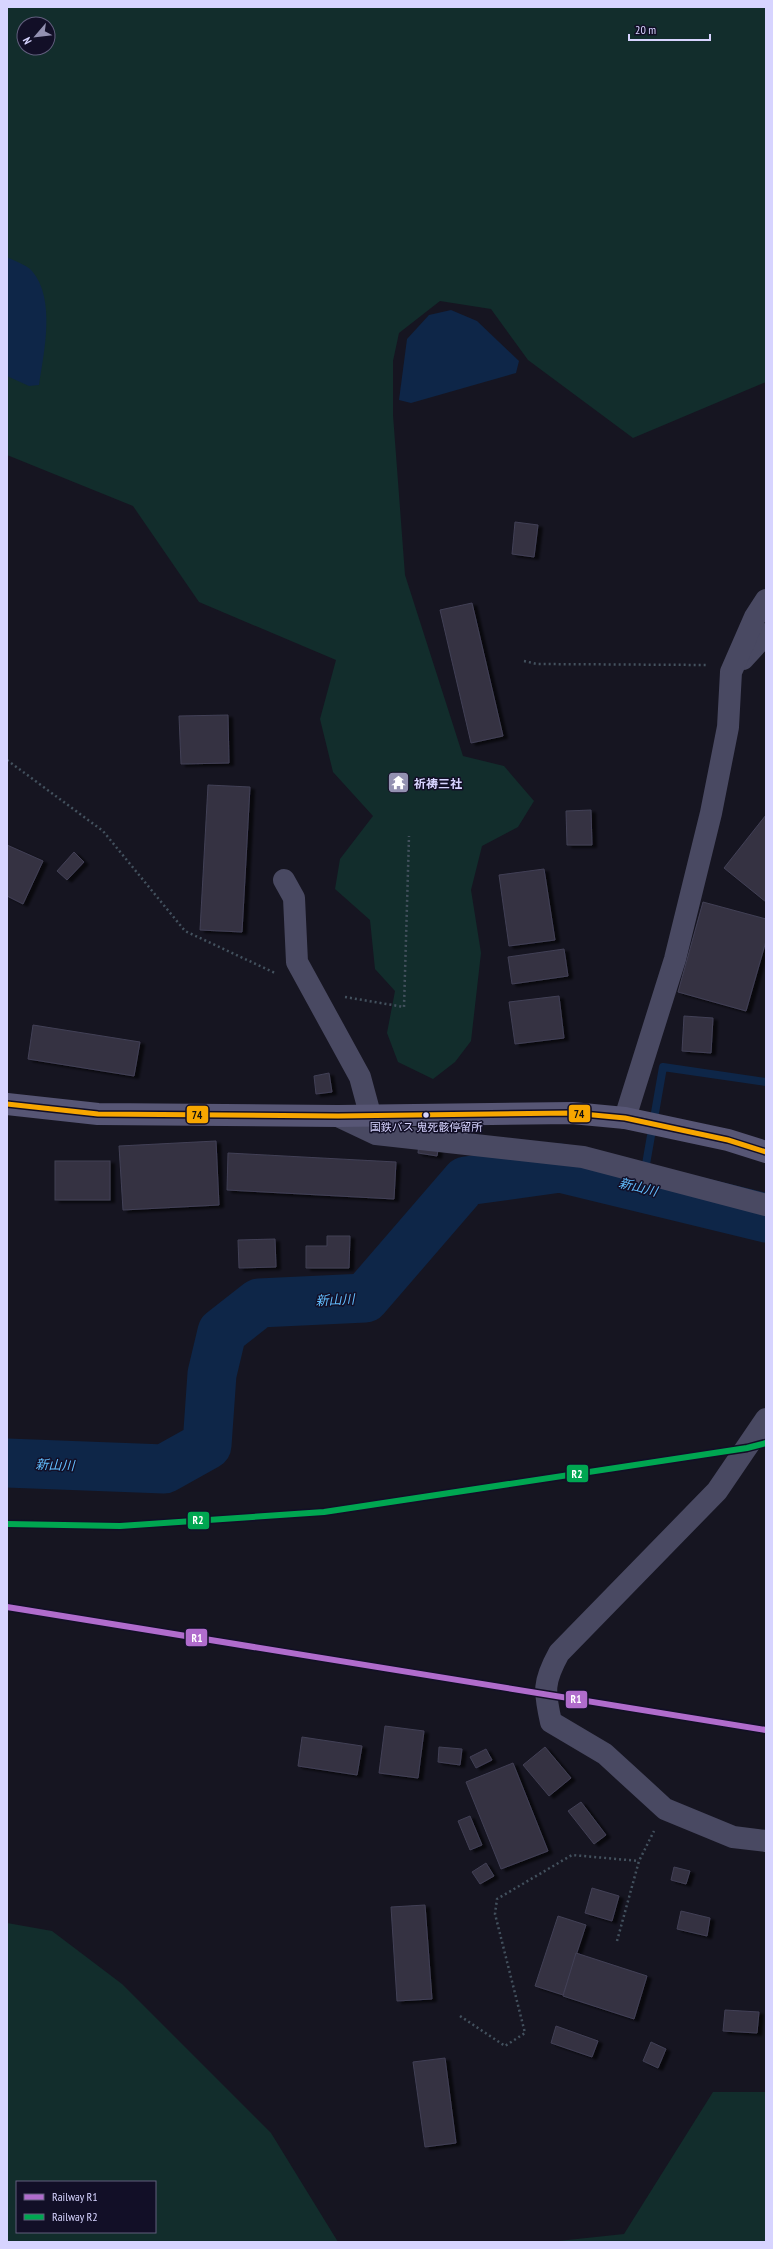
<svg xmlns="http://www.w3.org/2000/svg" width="773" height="2249" font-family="'PT Sans Narrow','Noto Sans JP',sans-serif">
<defs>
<filter id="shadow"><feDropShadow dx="4.5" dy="2.5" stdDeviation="1" flood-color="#0009"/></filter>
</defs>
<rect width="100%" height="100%" fill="#161521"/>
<g fill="#122d2c" fill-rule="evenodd">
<path d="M 7,7 L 766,7 L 766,382 L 633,438 L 528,360 L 491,309 L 440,301 L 399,333 L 393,361 L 393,415 L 405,575 L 463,756 L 504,766 L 534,801 L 518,827 L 482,846 L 471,890 L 481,953 L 471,1041 L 455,1062 L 433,1079 L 398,1062 L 387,1033 L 395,991 L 375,969 L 370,920 L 335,889 L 340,859 L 373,816 L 333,772 L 320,719 L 336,660 L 199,602 L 133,506 L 7,455 ZM 24,24 L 48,24 L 48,48 L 24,48 Z"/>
<path d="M 7,1923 L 52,1931 L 122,1984 L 271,2133 L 338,2242 L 7,2242 ZM 17,2182 L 155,2182 L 155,2232 L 17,2232 Z"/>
<path d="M 713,2092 L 766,2092 L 766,2242 L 549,2242 L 624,2234 Z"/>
</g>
<g fill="#0e2648">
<path d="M 7,257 C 14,261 27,265 32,271 C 56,299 44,352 39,385 L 29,386 L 7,376 Z"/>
<path d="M 451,310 L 477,321 L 519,361 L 516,373 L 411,403 L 399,400 L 407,339 L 429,315 Z"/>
</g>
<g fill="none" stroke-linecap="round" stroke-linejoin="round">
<path stroke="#0e2648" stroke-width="8" d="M 642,1187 L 663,1067 L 766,1082"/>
<path stroke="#0e2648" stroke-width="49" d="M 7,1463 L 164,1469 L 207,1445 L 212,1374 L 222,1332 L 259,1303 L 365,1298 L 466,1181 L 560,1168 L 766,1218"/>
</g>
<g fill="#343243" stroke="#424055" filter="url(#shadow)">
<path d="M 515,522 L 538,525 L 534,557 L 512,554 Z"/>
<path d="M 472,603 L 503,736 L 471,743 L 440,610 Z"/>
<path d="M 228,715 L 229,763 L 181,764 L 179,716 Z"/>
<path d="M 208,785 L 250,787 L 242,932 L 200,930 Z"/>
<path d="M 591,810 L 592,845 L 567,845 L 566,811 Z"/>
<path d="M 766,815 L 766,902 L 724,868 Z"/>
<path d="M 7,845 L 43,861 L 23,904 L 7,896 Z"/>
<path d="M 74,852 L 84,862 L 67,880 L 57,871 Z"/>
<path d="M 544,869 L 555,940 L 509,946 L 499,875 Z"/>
<path d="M 703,902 L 766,919 L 766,941 L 746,1011 L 678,992 Z"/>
<path d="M 564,949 L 568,976 L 512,984 L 508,957 Z"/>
<path d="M 559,996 L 564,1038 L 515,1044 L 509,1002 Z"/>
<path d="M 684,1016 L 713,1018 L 711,1053 L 682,1051 Z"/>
<path d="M 33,1025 L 140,1042 L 134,1076 L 28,1059 Z"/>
<path d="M 329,1073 L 332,1092 L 316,1094 L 314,1076 Z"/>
<path d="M 216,1141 L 219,1205 L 123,1210 L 119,1146 Z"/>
<path d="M 419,1142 L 439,1144 L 437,1156 L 418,1153 Z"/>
<path d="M 228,1153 L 396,1162 L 394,1199 L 227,1190 Z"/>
<rect x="55" y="1161" width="55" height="39"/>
<path d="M 327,1236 L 350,1236 L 349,1268 L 306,1268 L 306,1246 L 327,1246 Z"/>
<path d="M 275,1239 L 276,1267 L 239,1268 L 238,1240 Z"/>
<path d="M 385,1726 L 424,1731 L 418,1778 L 379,1773 Z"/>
<path d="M 302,1737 L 362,1746 L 357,1775 L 298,1766 Z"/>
<path d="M 439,1747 L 462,1749 L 460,1765 L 438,1762 Z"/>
<path d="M 545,1747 L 571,1778 L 549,1796 L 523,1765 Z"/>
<path d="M 486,1749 L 492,1760 L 476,1768 L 470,1757 Z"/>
<path d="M 513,1763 L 548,1851 L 501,1869 L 466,1782 Z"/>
<path d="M 581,1802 L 606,1835 L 594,1844 L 568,1811 Z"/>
<path d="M 470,1816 L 482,1845 L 470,1850 L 458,1821 Z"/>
<path d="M 486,1863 L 494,1876 L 480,1884 L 472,1872 Z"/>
<path d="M 674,1867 L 690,1871 L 686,1884 L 671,1880 Z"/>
<path d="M 592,1888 L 619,1896 L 612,1921 L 585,1913 Z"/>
<path d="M 425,1905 L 432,1999 L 397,2001 L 391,1907 Z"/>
<path d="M 681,1911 L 710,1918 L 707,1936 L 677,1929 Z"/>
<path d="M 558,1916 L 586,1925 L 563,1995 L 535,1986 Z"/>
<path d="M 576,1953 L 647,1976 L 634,2019 L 563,1996 Z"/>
<path d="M 725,2010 L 759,2012 L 757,2033 L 723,2031 Z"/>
<path d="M 556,2026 L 598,2041 L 592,2057 L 551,2043 Z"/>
<path d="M 651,2042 L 666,2049 L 658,2068 L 643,2061 Z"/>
<path d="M 445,2058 L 456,2143 L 425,2147 L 413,2062 Z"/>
</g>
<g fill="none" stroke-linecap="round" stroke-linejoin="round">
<g stroke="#43515e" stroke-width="2.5" stroke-dasharray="2 3" stroke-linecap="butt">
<path d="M 524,661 L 537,664 L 707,665"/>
<path d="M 7,760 L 103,831 L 185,931 L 275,973"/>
<path d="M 345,997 L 404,1007 L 409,836"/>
<path d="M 617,1941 L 639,1861 L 654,1831"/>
<path d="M 460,2016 L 505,2046 L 525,2033 L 495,1914 L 497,1899 L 572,1855 L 639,1861"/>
</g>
<g stroke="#494962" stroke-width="22">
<path d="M 743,659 L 766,634"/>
<path d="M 284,880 L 294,898 L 297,962 L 360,1077 L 370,1114"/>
<path d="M 338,1116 L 376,1134 L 583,1157 L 766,1205"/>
<path d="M 625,1118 L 675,959 L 711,813 L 728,727 L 731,672 L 755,617 L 766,600"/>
<path d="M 766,1419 L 717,1491 L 559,1653 C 543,1682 544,1691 551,1722 L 605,1754 L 665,1809 L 733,1837 L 766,1841"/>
</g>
<path stroke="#575675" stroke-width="22" d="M 7,1104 L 98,1114 L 338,1116 L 572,1113 L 625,1118 L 728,1140 L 766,1152"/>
<defs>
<path id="bus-1" d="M 7,1104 L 98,1114 L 338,1116 L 572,1113 L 625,1118 L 728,1140 L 766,1152"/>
</defs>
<use href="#bus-1" stroke="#120f27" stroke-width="8"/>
<use href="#bus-1" stroke="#f7a600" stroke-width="5"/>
<defs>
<path id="rail-1" d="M 7,1607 L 766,1730"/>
<path id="rail-2" d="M 7,1524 L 120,1526 L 324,1512 L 747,1448 L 766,1443"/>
</defs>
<use href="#rail-1" stroke="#120f27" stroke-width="9"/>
<use href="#rail-2" stroke="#120f27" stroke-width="9"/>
<use href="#rail-1" stroke="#b06ccc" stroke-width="6"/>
<use href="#rail-2" stroke="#00a651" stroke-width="6"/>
</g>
<defs>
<symbol id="temple-square" viewBox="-11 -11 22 22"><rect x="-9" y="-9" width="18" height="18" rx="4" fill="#9391b1" stroke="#120f27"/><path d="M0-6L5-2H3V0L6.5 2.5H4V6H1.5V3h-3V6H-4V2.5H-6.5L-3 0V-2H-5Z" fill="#fff"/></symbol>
</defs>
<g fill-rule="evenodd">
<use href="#temple-square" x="386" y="770" width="25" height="25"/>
</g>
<circle fill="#d7d4ff" stroke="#120f27" stroke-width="1.5" cx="426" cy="1115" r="3.5"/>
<g text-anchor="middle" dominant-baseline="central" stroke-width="3" stroke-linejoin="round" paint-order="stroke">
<g font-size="11" fill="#d7d4ff" stroke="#120f27">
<text x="426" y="1127">国鉄バス 鬼死骸停留所</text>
</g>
<g font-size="12" font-weight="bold" fill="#d7d4ff" stroke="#120f27" text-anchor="start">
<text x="414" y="783">祈祷三社</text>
</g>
<g font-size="13" font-style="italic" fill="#62beff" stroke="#120f27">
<text transform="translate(638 1187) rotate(14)">新山川</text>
<text transform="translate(335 1300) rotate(-3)">新山川</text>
<text transform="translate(55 1465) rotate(2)">新山川</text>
</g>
</g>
<g stroke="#120f27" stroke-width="1.5">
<rect x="568" y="1104" width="23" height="19" rx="4" fill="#f7a600"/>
<rect x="186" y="1105" width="23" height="19" rx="4" fill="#f7a600"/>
<rect x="566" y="1464" width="23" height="19" rx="4" fill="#00a651"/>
<rect x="187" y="1511" width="23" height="19" rx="4" fill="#00a651"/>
<rect x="185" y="1628" width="23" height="19" rx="4" fill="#b06ccc"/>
<rect x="565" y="1690" width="23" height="19" rx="4" fill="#b06ccc"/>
</g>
<g font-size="11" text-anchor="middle" font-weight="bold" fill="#fff">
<text x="577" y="1478">R2</text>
<text x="198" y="1524">R2</text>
<text x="197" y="1642">R1</text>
<text x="576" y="1703">R1</text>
</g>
<g font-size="11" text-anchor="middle" font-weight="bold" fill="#111">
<text x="579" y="1118">74</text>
<text x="197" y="1119">74</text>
</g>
<rect width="773" height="2249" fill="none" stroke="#d7d4ff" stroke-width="16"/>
<rect x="16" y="2181" width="140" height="52" fill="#120f27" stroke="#615e7d"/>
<rect x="24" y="2194" width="20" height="6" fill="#b06ccc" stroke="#615e7d"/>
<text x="52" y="2201" font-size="12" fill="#d7d4ff">Railway R1</text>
<rect x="24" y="2214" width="20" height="6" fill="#00a651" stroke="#615e7d"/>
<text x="52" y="2221" font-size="12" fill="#d7d4ff">Railway R2</text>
<g transform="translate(36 36) rotate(242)"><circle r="19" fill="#120f27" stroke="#615e7d"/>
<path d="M0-3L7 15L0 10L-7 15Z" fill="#9391b1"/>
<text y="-6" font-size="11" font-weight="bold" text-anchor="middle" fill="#d7d4ff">N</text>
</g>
<path d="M629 34v6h81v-6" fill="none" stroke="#d7d4ff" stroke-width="2"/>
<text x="635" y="34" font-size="12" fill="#d7d4ff" stroke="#120f27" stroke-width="3" paint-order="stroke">20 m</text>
</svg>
